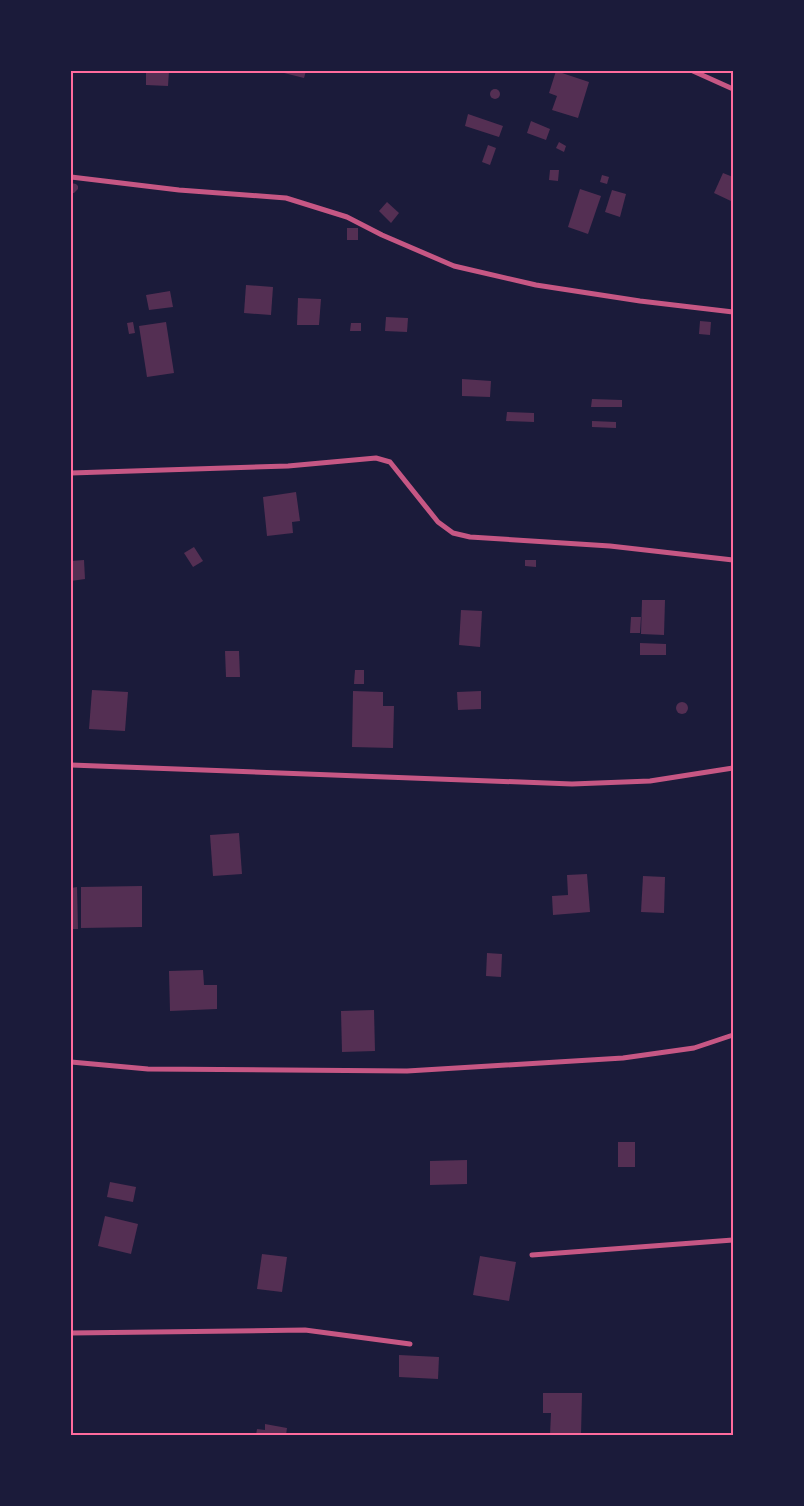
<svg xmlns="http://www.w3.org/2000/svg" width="804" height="1506" font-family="Manrope,sans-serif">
<rect width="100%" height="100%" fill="#1b1b3a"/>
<g fill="#542f53">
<path d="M 146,71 L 169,71 L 168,86 L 146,85 Z"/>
<path d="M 276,71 L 306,71 L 304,78 Z"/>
<path d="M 556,71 L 589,82 L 578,118 L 552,110 L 557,96 L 549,93 Z"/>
<circle cx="495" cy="94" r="5"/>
<path d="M 468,114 L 503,126 L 499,137 L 465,126 Z"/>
<path d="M 531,121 L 550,129 L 546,140 L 527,133 Z"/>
<path d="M 559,142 L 566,146 L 564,152 L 556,148 Z"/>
<path d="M 488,145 L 496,148 L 490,165 L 482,162 Z"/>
<path d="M 550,170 L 559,170 L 558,181 L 549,180 Z"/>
<path d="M 723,173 L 733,177 L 733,202 L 714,193 Z"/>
<path d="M 602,175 L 609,177 L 607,184 L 600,182 Z"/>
<path d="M 71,183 L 76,184 L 78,186 L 78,189 L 74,193 L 71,193 Z"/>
<path d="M 580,189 L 601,196 L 588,234 L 568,227 Z"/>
<path d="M 612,190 L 626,194 L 620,217 L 605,212 Z"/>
<path d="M 387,202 L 399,213 L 391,223 L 379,211 Z"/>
<rect x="347" y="228" width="11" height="12"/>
<path d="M 246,285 L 273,287 L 271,315 L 244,313 Z"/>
<path d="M 170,291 L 173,307 L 149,310 L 146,295 Z"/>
<path d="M 298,298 L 321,299 L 319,325 L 297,325 Z"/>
<path d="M 386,317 L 408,318 L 407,332 L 385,331 Z"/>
<path d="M 700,321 L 711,322 L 710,335 L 699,334 Z"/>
<path d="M 133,322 L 135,333 L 129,334 L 127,323 Z"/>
<path d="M 166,322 L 174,373 L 147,377 L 139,326 Z"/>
<path d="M 351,323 L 361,323 L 361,331 L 350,331 Z"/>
<path d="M 462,379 L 491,381 L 490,397 L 462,396 Z"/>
<path d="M 592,399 L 622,400 L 622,407 L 591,407 Z"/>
<path d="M 507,412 L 534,413 L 534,422 L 506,421 Z"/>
<path d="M 592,421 L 616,422 L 616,428 L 592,427 Z"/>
<path d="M 296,492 L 300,521 L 292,522 L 293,533 L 267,536 L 263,497 Z"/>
<path d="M 194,547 L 203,561 L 193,567 L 184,553 Z"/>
<path d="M 84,560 L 85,579 L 71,581 L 71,561 Z"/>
<path d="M 525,560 L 536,560 L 536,567 L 525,566 Z"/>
<path d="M 642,600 L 665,600 L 664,635 L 641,634 Z"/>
<path d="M 461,610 L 482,611 L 480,647 L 459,645 Z"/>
<path d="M 631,617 L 641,617 L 640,633 L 630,633 Z"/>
<path d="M 640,643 L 666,644 L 666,655 L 640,655 Z"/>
<path d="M 225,651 L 239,651 L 240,677 L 226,677 Z"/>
<path d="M 355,670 L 364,670 L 364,684 L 354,684 Z"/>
<path d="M 92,690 L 128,692 L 125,731 L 89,729 Z"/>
<path d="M 353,691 L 383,692 L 383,706 L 394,706 L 393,748 L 352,747 Z"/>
<path d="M 481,691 L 481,709 L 458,710 L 457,692 Z"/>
<circle cx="682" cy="708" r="6"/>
<path d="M 239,833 L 242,874 L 213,876 L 210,835 Z"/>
<path d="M 587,874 L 590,912 L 553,915 L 552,896 L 568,895 L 567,875 Z"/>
<path d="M 643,876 L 665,877 L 664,913 L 641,912 Z"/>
<path d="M 142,886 L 142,927 L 81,928 L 81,887 Z"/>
<path d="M 77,887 L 78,929 L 71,929 L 71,888 Z"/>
<path d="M 487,953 L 502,954 L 501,977 L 486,976 Z"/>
<path d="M 203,970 L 204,985 L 217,985 L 217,1009 L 170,1011 L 169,971 Z"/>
<path d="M 374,1010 L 375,1051 L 342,1052 L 341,1011 Z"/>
<rect x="618" y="1142" width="17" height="25"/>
<path d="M 467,1160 L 467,1184 L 430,1185 L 430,1161 Z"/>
<path d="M 110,1182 L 136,1187 L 133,1202 L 107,1197 Z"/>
<path d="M 105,1216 L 138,1224 L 131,1254 L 98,1246 Z"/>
<path d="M 262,1254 L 287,1257 L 282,1292 L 257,1289 Z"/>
<path d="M 480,1256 L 516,1262 L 509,1301 L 473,1295 Z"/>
<path d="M 399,1355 L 439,1357 L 438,1379 L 399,1377 Z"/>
<path d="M 543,1393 L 582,1393 L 581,1435 L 550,1435 L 551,1413 L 543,1413 Z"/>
<path d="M 265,1424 L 287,1428 L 286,1435 L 256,1435 L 257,1429 L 265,1430 Z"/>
</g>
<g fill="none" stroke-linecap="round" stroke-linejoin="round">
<g stroke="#c65784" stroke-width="5">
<path d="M 693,71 L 733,89"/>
<path d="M 71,177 L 179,190 L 286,198 L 347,217 L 382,235 L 454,266 L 536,285 L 640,301 L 733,312"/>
<path d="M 71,473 L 288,466 L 376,458 L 390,462 L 438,522 L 453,533 L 470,537 L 610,546 L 733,560"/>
<path d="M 71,765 L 572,784 L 650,781 L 733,768"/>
<path d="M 71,1062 L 148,1069 L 407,1071 L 623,1058 L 694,1048 L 733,1035"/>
<path d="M 532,1255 L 733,1240"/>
<path d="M 71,1333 L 305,1330 L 410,1344"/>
</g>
</g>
<rect width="804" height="1506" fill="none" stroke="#1b1b3a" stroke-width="145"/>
<rect x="72" y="72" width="660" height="1362" fill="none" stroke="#ff6b9d" stroke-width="2"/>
</svg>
